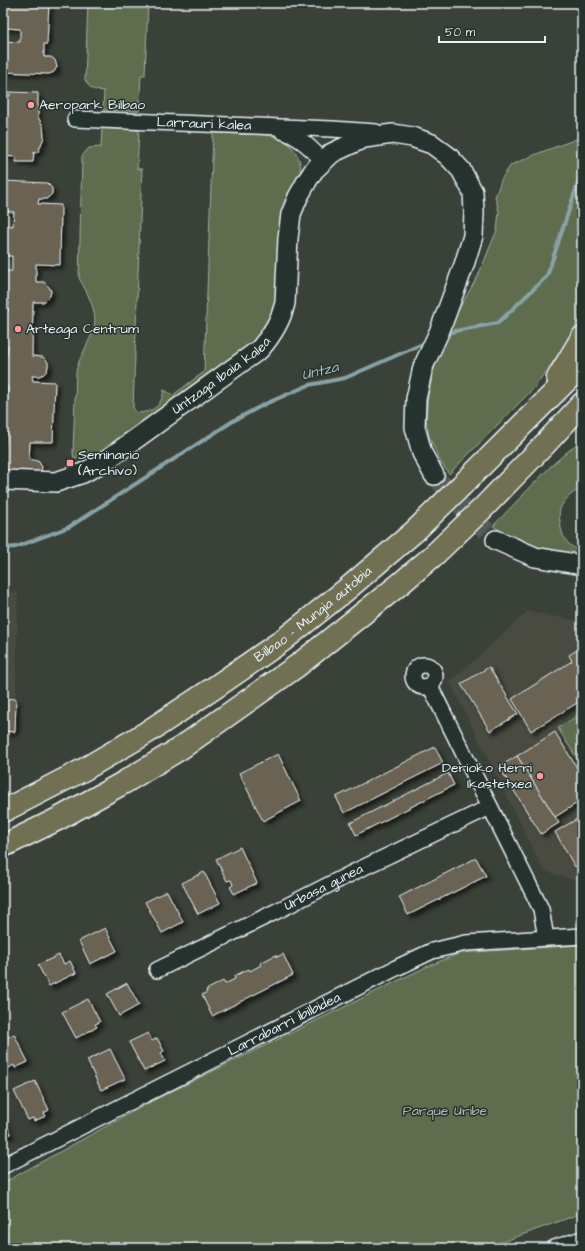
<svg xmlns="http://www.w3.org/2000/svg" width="585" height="1251" font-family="'Architects Daughter',sans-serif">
<defs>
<filter id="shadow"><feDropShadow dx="3.5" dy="3.5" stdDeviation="2" flood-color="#0009"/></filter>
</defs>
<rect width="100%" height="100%" fill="#3a4138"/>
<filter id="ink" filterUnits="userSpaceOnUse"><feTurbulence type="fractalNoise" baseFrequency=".025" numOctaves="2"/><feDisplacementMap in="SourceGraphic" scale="8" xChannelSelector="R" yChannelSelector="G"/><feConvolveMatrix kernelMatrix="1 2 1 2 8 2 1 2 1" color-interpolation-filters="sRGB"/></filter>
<g filter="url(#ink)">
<g fill="#484b40">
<path d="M 3,592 L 18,592 L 15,732 L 3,731 Z"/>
<path d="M 528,611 L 582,622 L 582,880 L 578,881 L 544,871 L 450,682 Z"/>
</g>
<g fill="#5e6c4e" stroke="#a3aea3">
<path d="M 88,3 L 148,3 L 145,75 L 141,75 L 139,111 L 103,110 L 104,91 C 92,90 91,90 85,80 Z"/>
<path d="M 102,128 L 139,130 L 137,169 L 142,169 L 133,408 L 137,413 C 153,412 161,407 164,390 L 173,395 L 204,372 L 213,133 L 268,135 C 289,140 300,150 301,172 L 277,308 L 254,345 L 95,458 L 78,459 L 74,458 L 73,453 L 76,372 C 78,361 81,358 85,349 C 88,342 92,335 94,328 C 98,312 87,292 79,278 L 82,156 L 89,148 L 101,147 Z"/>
<path d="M 582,137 L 582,313 L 566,344 L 534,388 L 449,474 L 440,461 L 429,436 L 426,419 L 428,396 L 436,361 L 453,319 L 478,276 L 497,230 L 499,211 L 495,197 L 502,178 L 511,165 L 539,153 Z"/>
<path d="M 582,439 L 582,488 C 573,492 564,499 560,509 C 558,515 561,533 565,539 C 568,545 576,549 582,552 L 582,559 C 550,552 521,544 493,526 L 550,467 Z"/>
<path d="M 582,713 L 582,767 L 558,728 Z"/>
<path d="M 582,945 L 582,1213 L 486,1248 L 3,1248 L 3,1183 L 154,1100 L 426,967 L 460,953 Z"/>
</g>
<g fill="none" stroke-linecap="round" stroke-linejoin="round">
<g stroke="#89a2a6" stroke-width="4">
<path d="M 445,335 L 455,331 L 498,323 L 547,276 L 582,171"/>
<path d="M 3,548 L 16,547 L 69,527 L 233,421 L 265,404 L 309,385 L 345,378 L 427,342"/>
</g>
</g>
<g fill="#6a6253" stroke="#e8f1f8" filter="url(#shadow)">
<path d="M 3,3 L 49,3 L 47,44 L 44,44 L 44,57 L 51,57 L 55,60 L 57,67 L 54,72 L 49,74 L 3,72 L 3,41 L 20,42 L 20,29 L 5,28 L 6,21 L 3,21 Z"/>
<path d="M 10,92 L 38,93 L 38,117 L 43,126 L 44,137 L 39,150 L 37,153 L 34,152 L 33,162 L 16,162 L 16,157 L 3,156 L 3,96 L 10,96 Z"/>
<path d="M 3,181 L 47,183 L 52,188 L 52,194 L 49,197 L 46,199 L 39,199 L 38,204 L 61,205 L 60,265 L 36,264 L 36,282 L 44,282 L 49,287 L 51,291 L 50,296 L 45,301 L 43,302 L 33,302 L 32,356 L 43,357 L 48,362 L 48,366 L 47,371 L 44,374 L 39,376 L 32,376 L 33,381 L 55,382 L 53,442 L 30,442 L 29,460 L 34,460 L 39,462 L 42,467 L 41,472 L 3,476 L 3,446 L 5,446 L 6,432 L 3,432 L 3,401 L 7,401 L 8,387 L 3,387 L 3,355 L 7,355 L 8,346 L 3,346 L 3,311 L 8,311 L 9,302 L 3,302 L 3,271 L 12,271 L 12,256 L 3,256 L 3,225 L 13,226 L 14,212 L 3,211 Z"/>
<path d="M 582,647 L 582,700 L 531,731 L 512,699 L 572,661 L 569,655 Z"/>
<path d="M 489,667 L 518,714 L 490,731 L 461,684 Z"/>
<path d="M 3,698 L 16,699 L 15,732 L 3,731 Z"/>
<path d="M 555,732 L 582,776 L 582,800 L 555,817 L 517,756 Z"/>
<path d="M 435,747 L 443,763 L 344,813 L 336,797 Z"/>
<path d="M 278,754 L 301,801 L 263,821 L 239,773 Z"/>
<path d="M 517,756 L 559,823 L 541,834 L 499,767 Z"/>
<path d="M 448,773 L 454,785 L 356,835 L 350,823 Z"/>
<path d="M 582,816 L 582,863 L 575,867 L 555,832 Z"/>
<path d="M 240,847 L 257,883 L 234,894 L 230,887 L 233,885 L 231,880 L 227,881 L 216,859 Z"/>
<path d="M 476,858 L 486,876 L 408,915 L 399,897 Z"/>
<path d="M 204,872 L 220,903 L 198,914 L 182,883 Z"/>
<path d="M 167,891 L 183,922 L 162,933 L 145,902 Z"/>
<path d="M 105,928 L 117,951 L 90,964 L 79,941 Z"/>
<path d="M 283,954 L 293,975 L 212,1016 L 202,995 L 207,992 L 206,990 L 223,981 L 225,984 L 235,979 L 234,976 L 249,969 L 250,971 L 261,965 L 260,963 L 276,955 L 277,957 Z"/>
<path d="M 59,955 L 64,964 L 70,961 L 76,973 L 49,986 L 38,965 Z"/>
<path d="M 127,983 L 139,1005 L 119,1016 L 107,994 Z"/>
<path d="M 88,999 L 100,1022 L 95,1024 L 97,1027 L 76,1038 L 62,1012 Z"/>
<path d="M 148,1033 L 152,1041 L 157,1038 L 164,1051 L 161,1053 L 165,1061 L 144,1071 L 129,1042 Z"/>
<path d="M 14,1034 L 28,1062 L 15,1068 L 14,1065 L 7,1069 L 3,1062 L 3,1040 Z"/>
<path d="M 110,1049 L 125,1079 L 101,1090 L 87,1060 Z"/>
<path d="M 35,1081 L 49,1110 L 44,1113 L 46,1116 L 34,1121 L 33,1118 L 28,1120 L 14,1091 Z"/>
<path d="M 3,1118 L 11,1134 L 3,1138 Z"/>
</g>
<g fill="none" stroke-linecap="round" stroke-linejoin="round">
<path stroke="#545b55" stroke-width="19" stroke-dasharray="19 10" stroke-linecap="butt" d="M 434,475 L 463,508 L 496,540"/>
<defs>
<g id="minor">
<path id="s1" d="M 75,119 L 332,129 L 376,132"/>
<path d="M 282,131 C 299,136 311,148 323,161"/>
<circle cx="424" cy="676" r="11"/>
<path d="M 430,686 L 541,909 L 546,938"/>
<path id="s2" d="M 157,970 L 279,910 L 356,871 L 490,807"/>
<path id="s3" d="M 3,1166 L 396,968 L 432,951 L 466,943 L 582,936"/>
<path d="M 554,1248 L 582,1239"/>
</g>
<g id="tertiary">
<path id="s4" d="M 3,480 L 56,482 L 83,473 L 105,461 L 260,349 C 272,335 281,321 285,303 L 288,238 L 291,214 L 298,197 L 307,181 L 314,170 L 332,153 L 364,138 L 393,134 L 412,137 L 432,144 L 448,156 L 461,170 L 473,192 L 474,213 L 473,236 L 464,265 L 440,330 L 423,367 L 416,399 L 415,427 L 422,453 L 434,475"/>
<path d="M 496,540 L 535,557 L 582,565"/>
</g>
<g id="motorway">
<path d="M 558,378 L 582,338"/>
<path d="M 462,485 L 582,365"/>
<path d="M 483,508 L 546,443 L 582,404"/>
<path id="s5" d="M 3,811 L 83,770 L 146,733 L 214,688 L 282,641 L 347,589 L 415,531"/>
<path d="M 3,846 L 58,819 L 123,783 L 181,748 L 297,666 L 400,584 L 434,555"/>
</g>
</defs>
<use href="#minor" stroke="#e8f1f8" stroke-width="18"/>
<use href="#tertiary" stroke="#e8f1f8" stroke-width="22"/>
<use href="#motorway" stroke="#e8f1f8" stroke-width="25"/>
<use href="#minor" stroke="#26332d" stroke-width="15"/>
<use href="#tertiary" stroke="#26332d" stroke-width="19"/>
<use href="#motorway" stroke="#716f52" stroke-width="22"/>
<defs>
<g id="motorway-bridge">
<path d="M 415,531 L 462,485"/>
<path d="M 434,555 L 483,508"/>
</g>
</defs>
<use href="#motorway-bridge" stroke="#e8f1f8" stroke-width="25" stroke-linecap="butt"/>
<use href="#motorway-bridge" stroke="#716f52" stroke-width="22"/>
</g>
</g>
<g fill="#ff9aa2" stroke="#26332d" stroke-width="1.5">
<circle cx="31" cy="105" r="4"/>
<circle cx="18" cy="329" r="4"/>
<rect x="66" y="459" width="8" height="8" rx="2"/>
<circle cx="540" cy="776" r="4"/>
</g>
<g text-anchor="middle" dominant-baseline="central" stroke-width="3" stroke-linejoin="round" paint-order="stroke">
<g font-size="14" fill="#e8f1f8" stroke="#26332d" text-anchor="start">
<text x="39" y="105">Aeropark Bilbao</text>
<text x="26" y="329">Arteaga Centrum</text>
<text x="78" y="455">Seminario<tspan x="78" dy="16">(Archivo)</tspan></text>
<text x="532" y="768" text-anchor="end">Derioko Herri<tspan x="532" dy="16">Ikastetxea</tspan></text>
</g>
<g font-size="14" fill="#e8f1f8" stroke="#26332d">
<text stroke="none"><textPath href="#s1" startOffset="129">Larrauri kalea</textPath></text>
<text stroke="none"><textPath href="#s4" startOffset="251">Untzaga Ibaia kalea</textPath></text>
<text stroke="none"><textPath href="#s5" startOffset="368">Bilbao - Mungia autobia</textPath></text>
<text stroke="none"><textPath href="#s2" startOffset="186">Urbasa gunea</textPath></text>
<text stroke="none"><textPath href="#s3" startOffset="315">Larrabarri ibilbidea</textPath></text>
</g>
<g font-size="14" fill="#b1bcb4" stroke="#26332d">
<text x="445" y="1111">Parque Uribe</text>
</g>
<g font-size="15" font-style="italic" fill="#a9bdc2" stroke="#26332d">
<text transform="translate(320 371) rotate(-14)">Untza</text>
</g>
</g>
<rect width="585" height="1251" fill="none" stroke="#26332d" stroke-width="16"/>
<rect x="8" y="8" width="569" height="1235" fill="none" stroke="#e8f1f8" stroke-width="1.5" filter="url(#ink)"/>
<path d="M439 36v6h106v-6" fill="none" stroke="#e8f1f8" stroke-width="2"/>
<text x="445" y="36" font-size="12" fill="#e8f1f8" stroke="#26332d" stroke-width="3" paint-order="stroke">50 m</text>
</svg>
